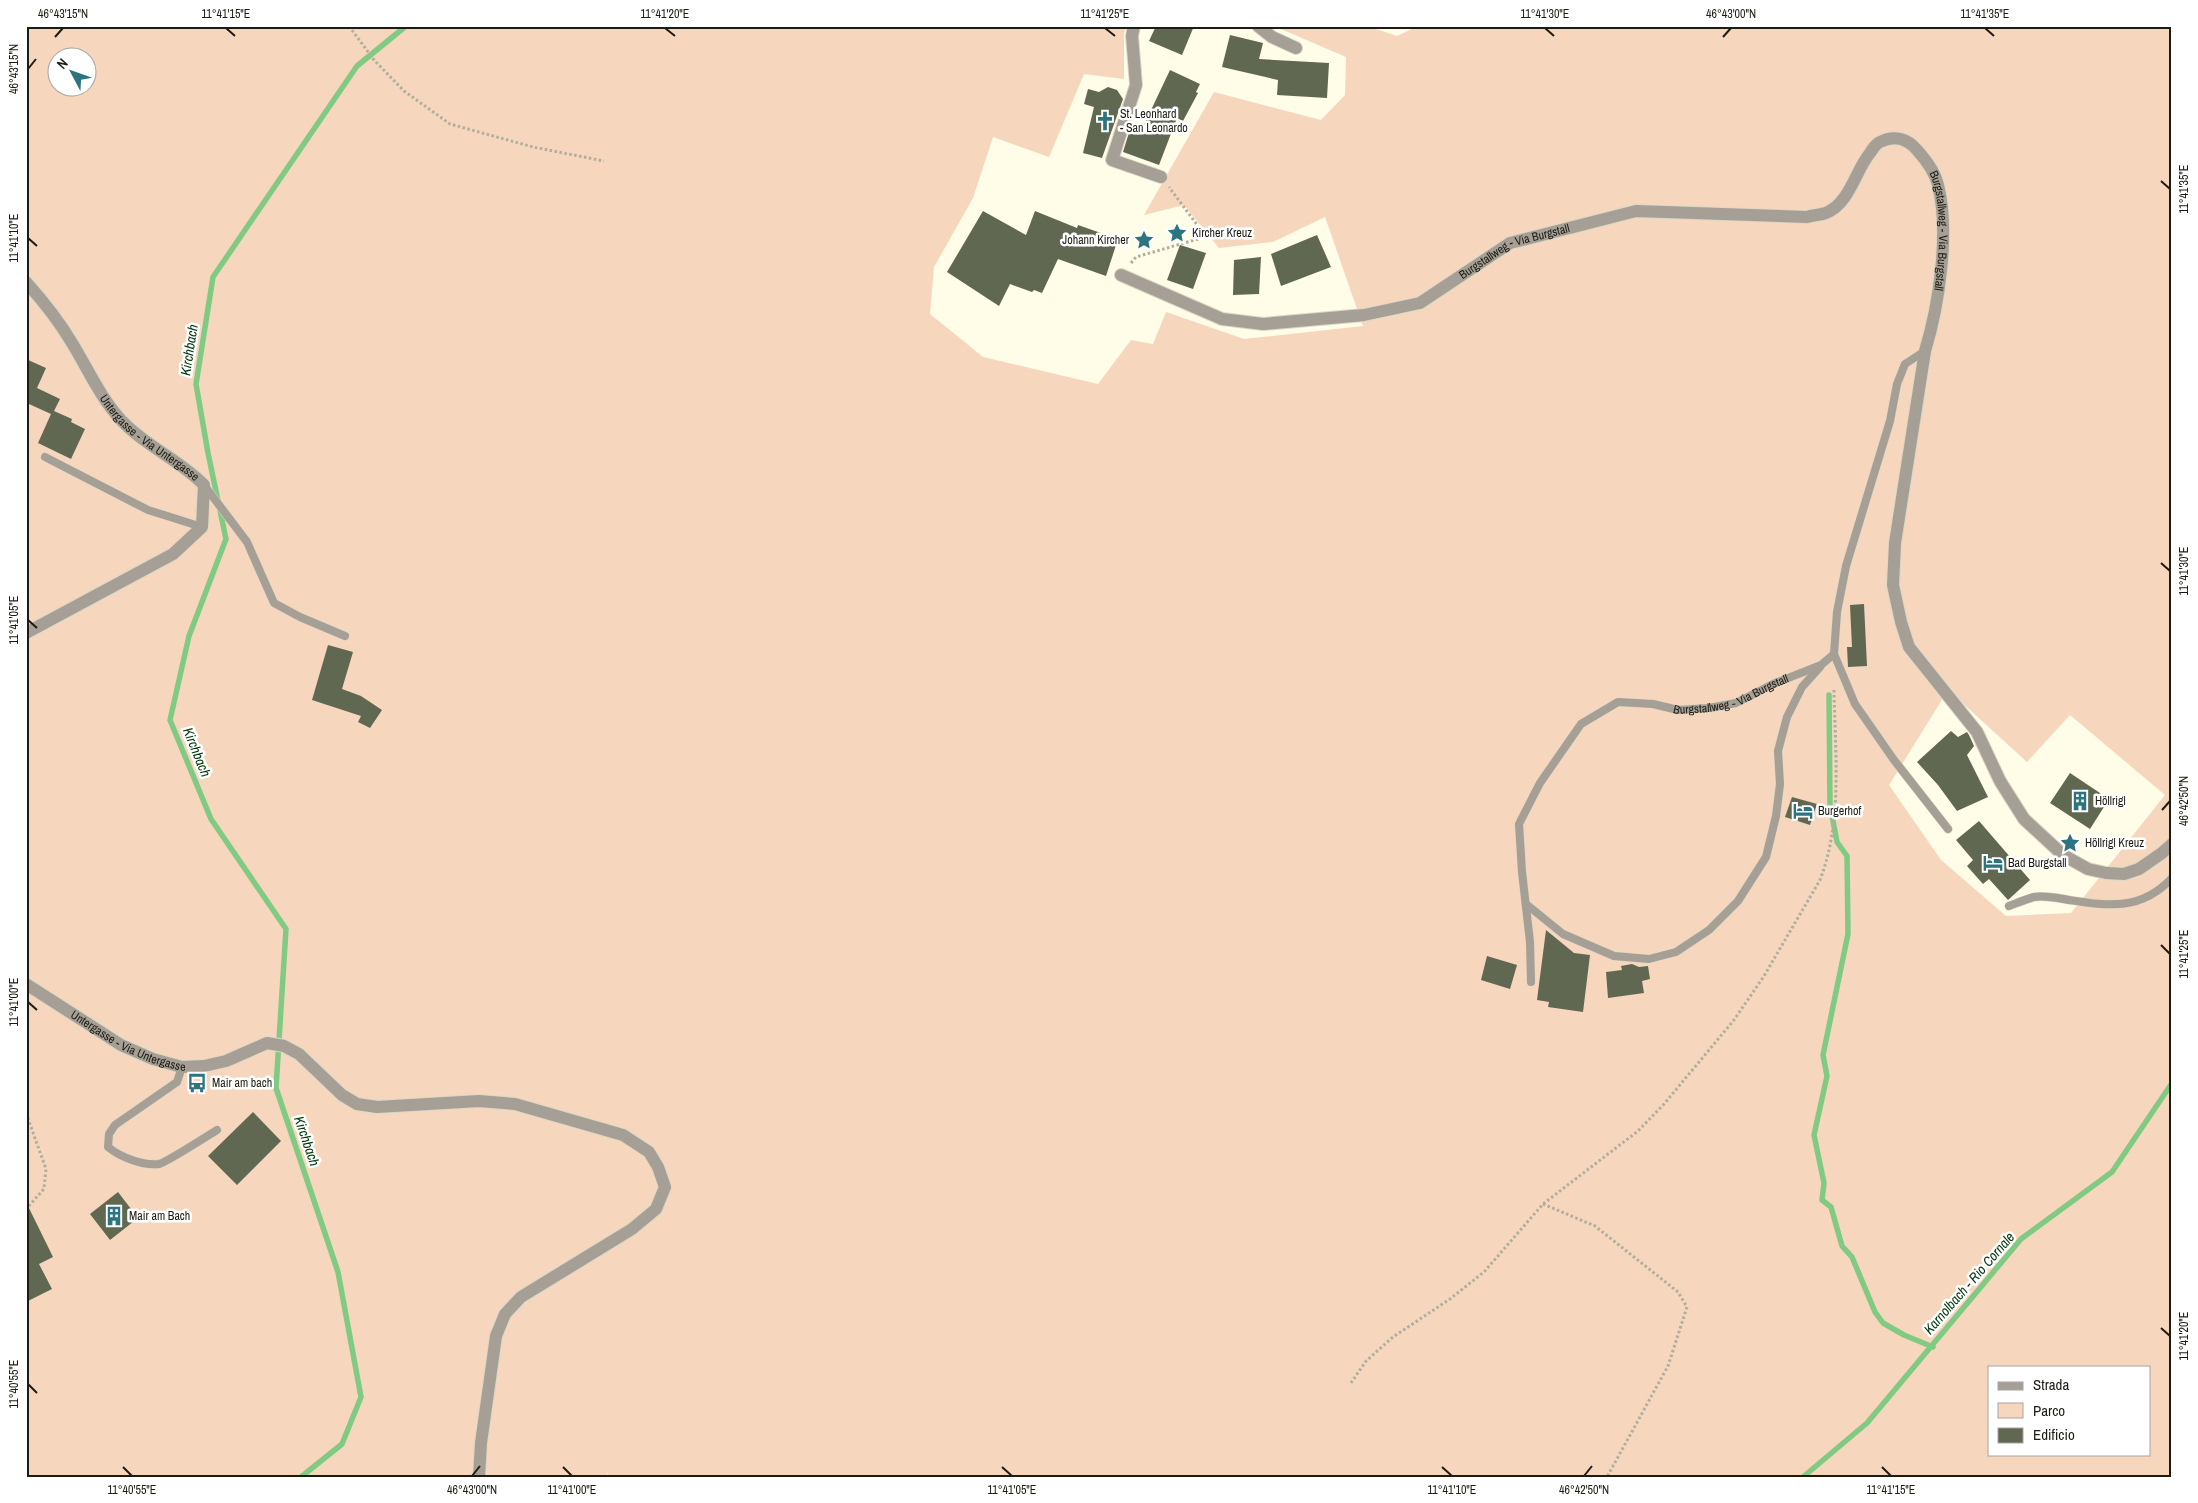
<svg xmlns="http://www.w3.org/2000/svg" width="2198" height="1503" font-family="'Archivo Narrow',sans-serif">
<rect width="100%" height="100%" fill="#fffce7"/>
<path fill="#f7d6be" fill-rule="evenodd" d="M 26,26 L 1127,26 L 1124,33 L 1124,79 L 1084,74 L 1049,157 L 993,137 L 973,198 L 934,267 L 930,314 L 983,357 L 1098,384 L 1131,340 L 1153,344 L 1166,312 L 1244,339 L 1363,326 L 1325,217 L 1273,242 L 1219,248 L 1184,205 L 1144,215 L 1214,92 L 1321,120 L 1345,95 L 1346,57 L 1274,26 L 1367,26 L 1397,36 L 1418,26 L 2172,26 L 2172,1477 L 607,1477 L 608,1472 L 606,1477 L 26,1477 ZM 58,58 L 88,58 L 88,88 L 58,88 ZM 1948,690 L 2027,762 L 2070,715 L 2165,795 L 2071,913 L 2006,916 L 1941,860 L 1889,785 ZM 1989,1367 L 2149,1367 L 2149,1454 L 1989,1454 Z"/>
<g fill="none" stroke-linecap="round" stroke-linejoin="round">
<g stroke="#80ca84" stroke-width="5.5">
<path d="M 1829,695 L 1830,805 L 1837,842 L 1847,856 L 1848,934 L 1823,1055 L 1827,1076 L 1814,1135 L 1824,1183 L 1822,1200 L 1831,1207 L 1842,1246 L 1852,1257 L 1875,1312 L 1883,1323 L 1904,1335 L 1933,1347"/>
<path d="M 301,1477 L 342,1444 L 361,1397 L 338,1272 L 276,1088 L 286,929 L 211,819 L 170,720 L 189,636 L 226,539 L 208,453 L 196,384 L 213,277 L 357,66 L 406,26"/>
<path d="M 1803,1477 L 1867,1423 L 2021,1239 L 2112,1172 L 2172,1083"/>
</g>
</g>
<g fill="#606852">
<path d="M 1156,26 L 1194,26 L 1182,55 L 1149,41 Z"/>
<path d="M 1230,35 L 1263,43 L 1259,59 L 1329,63 L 1327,98 L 1277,95 L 1278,80 L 1222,67 Z"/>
<path d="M 1170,70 L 1200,84 L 1196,92 L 1198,93 L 1183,121 L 1177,118 L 1159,165 L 1123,152 L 1132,123 L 1143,127 Z"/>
<path d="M 1108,87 L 1117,90 L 1123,99 L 1102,158 L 1083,153 L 1094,107 L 1084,104 L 1088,89 L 1099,92 Z"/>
<path d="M 983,211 L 1026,235 L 1035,211 L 1077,228 L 1078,225 L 1118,239 L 1106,276 L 1058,259 L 1042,293 L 1034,290 L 1032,292 L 1010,284 L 999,306 L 947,272 Z"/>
<path d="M 1317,235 L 1331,267 L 1281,286 L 1271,254 Z"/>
<path d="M 1180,245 L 1206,253 L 1193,289 L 1167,280 Z"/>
<path d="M 1261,257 L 1259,294 L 1233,295 L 1234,260 Z"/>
<path d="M 26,359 L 46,368 L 37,388 L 60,399 L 54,411 L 72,419 L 71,422 L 85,429 L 71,459 L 38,443 L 51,414 L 29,404 L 26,410 Z"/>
<path d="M 1864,604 L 1867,666 L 1848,667 L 1847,647 L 1852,647 L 1850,605 Z"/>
<path d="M 328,645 L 353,652 L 342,689 L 361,696 L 382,710 L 370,728 L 358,722 L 361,716 L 312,700 Z"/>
<path d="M 1951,731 L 1958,737 L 1967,732 L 1969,735 L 1974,746 L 1967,755 L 1988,797 L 1957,811 L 1938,785 L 1917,762 Z"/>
<path d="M 2070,773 L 2109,799 L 2090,829 L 2050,803 Z"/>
<path d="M 1792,797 L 1817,804 L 1810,825 L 1785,817 Z"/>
<path d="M 1979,821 L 2030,880 L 2008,900 L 1989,879 L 1983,884 L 1967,866 L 1973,860 L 1956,840 Z"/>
<path d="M 1546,930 L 1574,953 L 1590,955 L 1583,1012 L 1548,1007 L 1549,1002 L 1537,1000 Z"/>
<path d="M 1487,956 L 1517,965 L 1510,989 L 1481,980 Z"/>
<path d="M 1632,964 L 1639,967 L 1648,966 L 1650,979 L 1642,981 L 1644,993 L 1608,998 L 1606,972 L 1622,970 L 1621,966 Z"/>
<path d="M 253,1112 L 281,1141 L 237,1185 L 208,1156 Z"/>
<path d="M 118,1192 L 138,1218 L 110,1240 L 90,1214 Z"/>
<path d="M 26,1202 L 53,1257 L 39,1264 L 52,1289 L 26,1302 Z"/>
</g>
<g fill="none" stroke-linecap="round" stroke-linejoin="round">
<defs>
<g id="service">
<path d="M 45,457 L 148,510 L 202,527"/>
<path d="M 204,485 L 247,542 L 274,603 L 300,617 L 345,636"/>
<path d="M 1834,654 L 1855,704 L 1894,760 L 1948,829"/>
<path d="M 1526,904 L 1563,934 L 1614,956 L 1649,959 L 1676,952 L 1709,930 L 1738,901 L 1766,857 L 1776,816 L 1780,784 L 1778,751 L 1787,717 L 1802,687 L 1820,667"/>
<path d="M 2009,906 C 2017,903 2026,899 2034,897 C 2045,895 2058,898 2069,900 C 2109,906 2141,911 2172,878"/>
<path id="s1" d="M 1531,982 L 1530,942 L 1522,872 L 1519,824 L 1540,783 L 1581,724 L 1618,702 L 1653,704 L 1678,710 L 1709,708 L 1736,703 L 1773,684 L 1821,665 L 1834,654 L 1837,612 L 1846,566 L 1890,421 L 1897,384 L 1905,364 L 1925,351"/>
<path d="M 182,1067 L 177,1082 L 115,1125 L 109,1134 L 108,1147 C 120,1157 143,1166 159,1164 C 167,1162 207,1136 217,1130"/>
</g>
<g id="minor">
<path d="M 1134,26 L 1132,36 L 1136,85 L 1112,160 L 1161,177"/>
<path d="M 1258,26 L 1272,37 L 1296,48"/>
<path id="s2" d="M 1121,275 L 1222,319 L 1263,324 L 1364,315 L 1420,303 L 1510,243 L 1636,211 L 1807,217 C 1813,215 1820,215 1826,213 C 1850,203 1855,171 1870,153 C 1873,149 1875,144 1880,142 C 1894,135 1907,138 1917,150 C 1926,160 1935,172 1938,185 C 1950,232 1939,305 1925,351 L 1895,543 L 1893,585 L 1901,622 L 1909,647 L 1977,732 L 2000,781 L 2024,819 L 2063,855 L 2088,869 L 2106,873 L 2124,874 L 2139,869 L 2162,853 L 2172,844"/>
<path id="s3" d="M 26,282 C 44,302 59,321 72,343 C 88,369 100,397 121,420 C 145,446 180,460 204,485 L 202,527 L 173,554 L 26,633"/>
</g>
<g id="tertiary">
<path id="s4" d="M 26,984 L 121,1045 L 153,1059 L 182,1067 L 204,1066 L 226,1061 L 267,1043 L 284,1046 L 299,1054 L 342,1095 L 357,1104 L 377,1107 L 479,1101 L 515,1104 L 623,1135 L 649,1152 L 658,1167 L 665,1187 L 656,1209 L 632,1229 L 521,1297 L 505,1314 L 496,1336 L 481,1443 L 479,1477"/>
</g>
</defs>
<use href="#service" stroke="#dbd8c5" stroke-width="9"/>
<use href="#minor" stroke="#dbd8c5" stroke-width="14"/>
<use href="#tertiary" stroke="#dbd8c5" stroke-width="14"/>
<g stroke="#b0ae9d" stroke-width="3" stroke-dasharray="2.5 2.5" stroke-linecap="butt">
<path d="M 349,26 L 374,60 L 404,91 L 450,124 L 533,147 L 604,161"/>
<path d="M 1131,263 L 1136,257 L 1198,239 L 1201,235 L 1201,230 L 1169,187"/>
<path d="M 26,1113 L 46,1169 L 44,1189 L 26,1209"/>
<path d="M 1543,1204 L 1595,1226 L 1678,1292 L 1687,1307 L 1668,1366 L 1607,1477"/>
<path d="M 1351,1383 L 1366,1361 L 1393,1337 L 1450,1299 L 1484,1272 L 1543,1204 L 1638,1131 L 1664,1104 L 1734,1020 L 1764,976 L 1820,880 C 1843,820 1835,753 1834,690"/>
</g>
<use href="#service" stroke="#a59f95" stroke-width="8"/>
<use href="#minor" stroke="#a59f95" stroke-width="12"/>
<use href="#tertiary" stroke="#a59f95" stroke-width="12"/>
</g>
<path fill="none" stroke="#1d1c13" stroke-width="2" d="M 226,28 L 235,36M 665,28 L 675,36M 1105,28 L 1115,36M 1545,28 L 1554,36M 1985,28 L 1994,36M 55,37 L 63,28M 1723,37 L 1731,28M 28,69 L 36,59M 2161,181 L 2170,189M 28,238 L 37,246M 2161,563 L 2170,571M 28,620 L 37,628M 2162,810 L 2170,801M 2161,945 L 2170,954M 28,1002 L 37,1010M 2161,1328 L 2170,1336M 28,1384 L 37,1393M 123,1467 L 132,1476M 563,1467 L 572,1476M 1002,1467 L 1012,1476M 1442,1467 L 1452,1476M 1882,1467 L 1891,1476M 472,1476 L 480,1466M 1584,1476 L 1592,1466"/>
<defs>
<symbol id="church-bare" viewBox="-9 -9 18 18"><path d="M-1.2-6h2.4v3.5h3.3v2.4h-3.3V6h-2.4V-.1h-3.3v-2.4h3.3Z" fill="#2d7481" stroke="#fff" stroke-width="2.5" paint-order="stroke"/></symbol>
<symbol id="sight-bare" viewBox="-9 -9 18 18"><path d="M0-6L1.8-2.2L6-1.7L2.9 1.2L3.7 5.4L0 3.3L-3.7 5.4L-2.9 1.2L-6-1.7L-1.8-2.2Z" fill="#2d7481" stroke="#fff" stroke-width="2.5" paint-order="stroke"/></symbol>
<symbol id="building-bare" viewBox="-9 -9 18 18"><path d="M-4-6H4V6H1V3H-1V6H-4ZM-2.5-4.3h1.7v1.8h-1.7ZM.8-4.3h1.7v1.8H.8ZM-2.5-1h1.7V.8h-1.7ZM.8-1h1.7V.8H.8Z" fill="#2d7481" stroke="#fff" stroke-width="2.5" paint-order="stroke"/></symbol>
<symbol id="hotel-bare" viewBox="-9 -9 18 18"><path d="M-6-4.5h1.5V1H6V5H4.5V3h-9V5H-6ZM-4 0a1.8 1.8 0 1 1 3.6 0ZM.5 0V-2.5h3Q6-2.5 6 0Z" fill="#2d7481" stroke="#fff" stroke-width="2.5" paint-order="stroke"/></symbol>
<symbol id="bus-bare" viewBox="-9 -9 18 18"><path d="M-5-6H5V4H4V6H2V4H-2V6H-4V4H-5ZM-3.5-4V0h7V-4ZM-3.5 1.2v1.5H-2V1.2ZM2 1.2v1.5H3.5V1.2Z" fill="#2d7481" stroke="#fff" stroke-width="2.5" paint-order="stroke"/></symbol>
</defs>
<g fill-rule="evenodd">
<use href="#church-bare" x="1091" y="107" width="28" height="28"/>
<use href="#sight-bare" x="1163" y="219" width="28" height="28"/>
<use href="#sight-bare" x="1130" y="226" width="28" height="28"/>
<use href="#building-bare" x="2066" y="787" width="28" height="28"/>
<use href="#hotel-bare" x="1789" y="797" width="28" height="28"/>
<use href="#sight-bare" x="2056" y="829" width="28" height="28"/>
<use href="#hotel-bare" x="1979" y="849" width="28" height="28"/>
<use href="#bus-bare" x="183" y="1069" width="28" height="28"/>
<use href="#building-bare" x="100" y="1202" width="28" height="28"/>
</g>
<g text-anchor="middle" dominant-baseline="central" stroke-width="5" stroke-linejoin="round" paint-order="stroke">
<g font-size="12" fill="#1d1c13" stroke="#fff" text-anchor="start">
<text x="1120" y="114">St. Leonhard<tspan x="1120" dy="14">- San Leonardo</tspan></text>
<text x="1192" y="233">Kircher Kreuz</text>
<text x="1129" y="240" text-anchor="end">Johann Kircher</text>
<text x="2095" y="801">Höllrigl</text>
<text x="1818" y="811">Burgerhof</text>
<text x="2085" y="843">Höllrigl Kreuz</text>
<text x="2008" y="863">Bad Burgstall</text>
<text x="212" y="1083">Mair am bach</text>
<text x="129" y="1216">Mair am Bach</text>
</g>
<g font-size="12" fill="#1d1c13" stroke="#fff">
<text stroke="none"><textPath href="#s2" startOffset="958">Burgstallweg - Via Burgstall</textPath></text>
<text stroke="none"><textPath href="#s2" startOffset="419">Burgstallweg - Via Burgstall</textPath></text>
<text stroke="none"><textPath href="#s3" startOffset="201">Untergasse - Via Untergasse</textPath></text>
<text stroke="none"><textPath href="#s1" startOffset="436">Burgstallweg - Via Burgstall</textPath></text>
<text stroke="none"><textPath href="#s4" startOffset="118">Untergasse - Via Untergasse</textPath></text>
</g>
<g font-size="14" font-style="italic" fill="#00380a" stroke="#fff">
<text transform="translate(189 350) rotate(-81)">Kirchbach</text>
<text transform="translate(197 752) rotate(68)">Kirchbach</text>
<text transform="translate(307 1141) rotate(71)">Kirchbach</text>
<text transform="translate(1969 1283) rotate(-49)">Karnolbach - Rio Cornale</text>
</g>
</g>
<rect width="2198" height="1503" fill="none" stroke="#ffffff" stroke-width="55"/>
<rect x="1988" y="1366" width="162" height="90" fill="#ffffff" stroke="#a5a4a1"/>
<rect x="1998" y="1382" width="25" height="8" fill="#a59f95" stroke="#a5a4a1"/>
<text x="2033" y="1390" font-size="15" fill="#1d1c13">Strada</text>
<rect x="1998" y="1403" width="25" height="15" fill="#f7d6be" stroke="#a5a4a1"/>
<text x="2033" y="1416" font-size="15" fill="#1d1c13">Parco</text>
<rect x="1998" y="1428" width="25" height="15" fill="#606852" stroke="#a5a4a1"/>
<text x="2033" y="1440" font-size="15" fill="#1d1c13">Edificio</text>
<g transform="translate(72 72) rotate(311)"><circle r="24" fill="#ffffff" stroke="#a5a4a1"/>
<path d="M0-4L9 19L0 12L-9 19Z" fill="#2d7481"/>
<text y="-8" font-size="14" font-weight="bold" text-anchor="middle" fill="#1d1c13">N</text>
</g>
<rect x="28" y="28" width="2142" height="1448" fill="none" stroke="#1d1c13" stroke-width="2"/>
<g font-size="12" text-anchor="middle" fill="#1d1c13">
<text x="63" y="18">46°43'15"N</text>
<text x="226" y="18">11°41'15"E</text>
<text x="665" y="18">11°41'20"E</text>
<text x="1105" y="18">11°41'25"E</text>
<text x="1545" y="18">11°41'30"E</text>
<text x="1731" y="18">46°43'00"N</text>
<text x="1985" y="18">11°41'35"E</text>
<text transform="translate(14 69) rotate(-90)" y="4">46°43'15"N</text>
<text transform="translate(2184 189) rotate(-90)" y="4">11°41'35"E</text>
<text transform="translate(14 238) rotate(-90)" y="4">11°41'10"E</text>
<text transform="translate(2184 571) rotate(-90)" y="4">11°41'30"E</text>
<text transform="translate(14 620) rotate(-90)" y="4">11°41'05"E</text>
<text transform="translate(2184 801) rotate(-90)" y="4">46°42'50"N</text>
<text transform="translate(2184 954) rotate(-90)" y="4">11°41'25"E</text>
<text transform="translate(14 1002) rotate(-90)" y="4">11°41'00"E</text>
<text transform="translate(2184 1336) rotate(-90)" y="4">11°41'20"E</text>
<text transform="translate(14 1384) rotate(-90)" y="4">11°40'55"E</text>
<text x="132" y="1494">11°40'55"E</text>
<text x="472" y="1494">46°43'00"N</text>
<text x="572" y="1494">11°41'00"E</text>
<text x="1012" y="1494">11°41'05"E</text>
<text x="1452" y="1494">11°41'10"E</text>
<text x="1584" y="1494">46°42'50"N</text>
<text x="1891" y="1494">11°41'15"E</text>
</g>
</svg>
